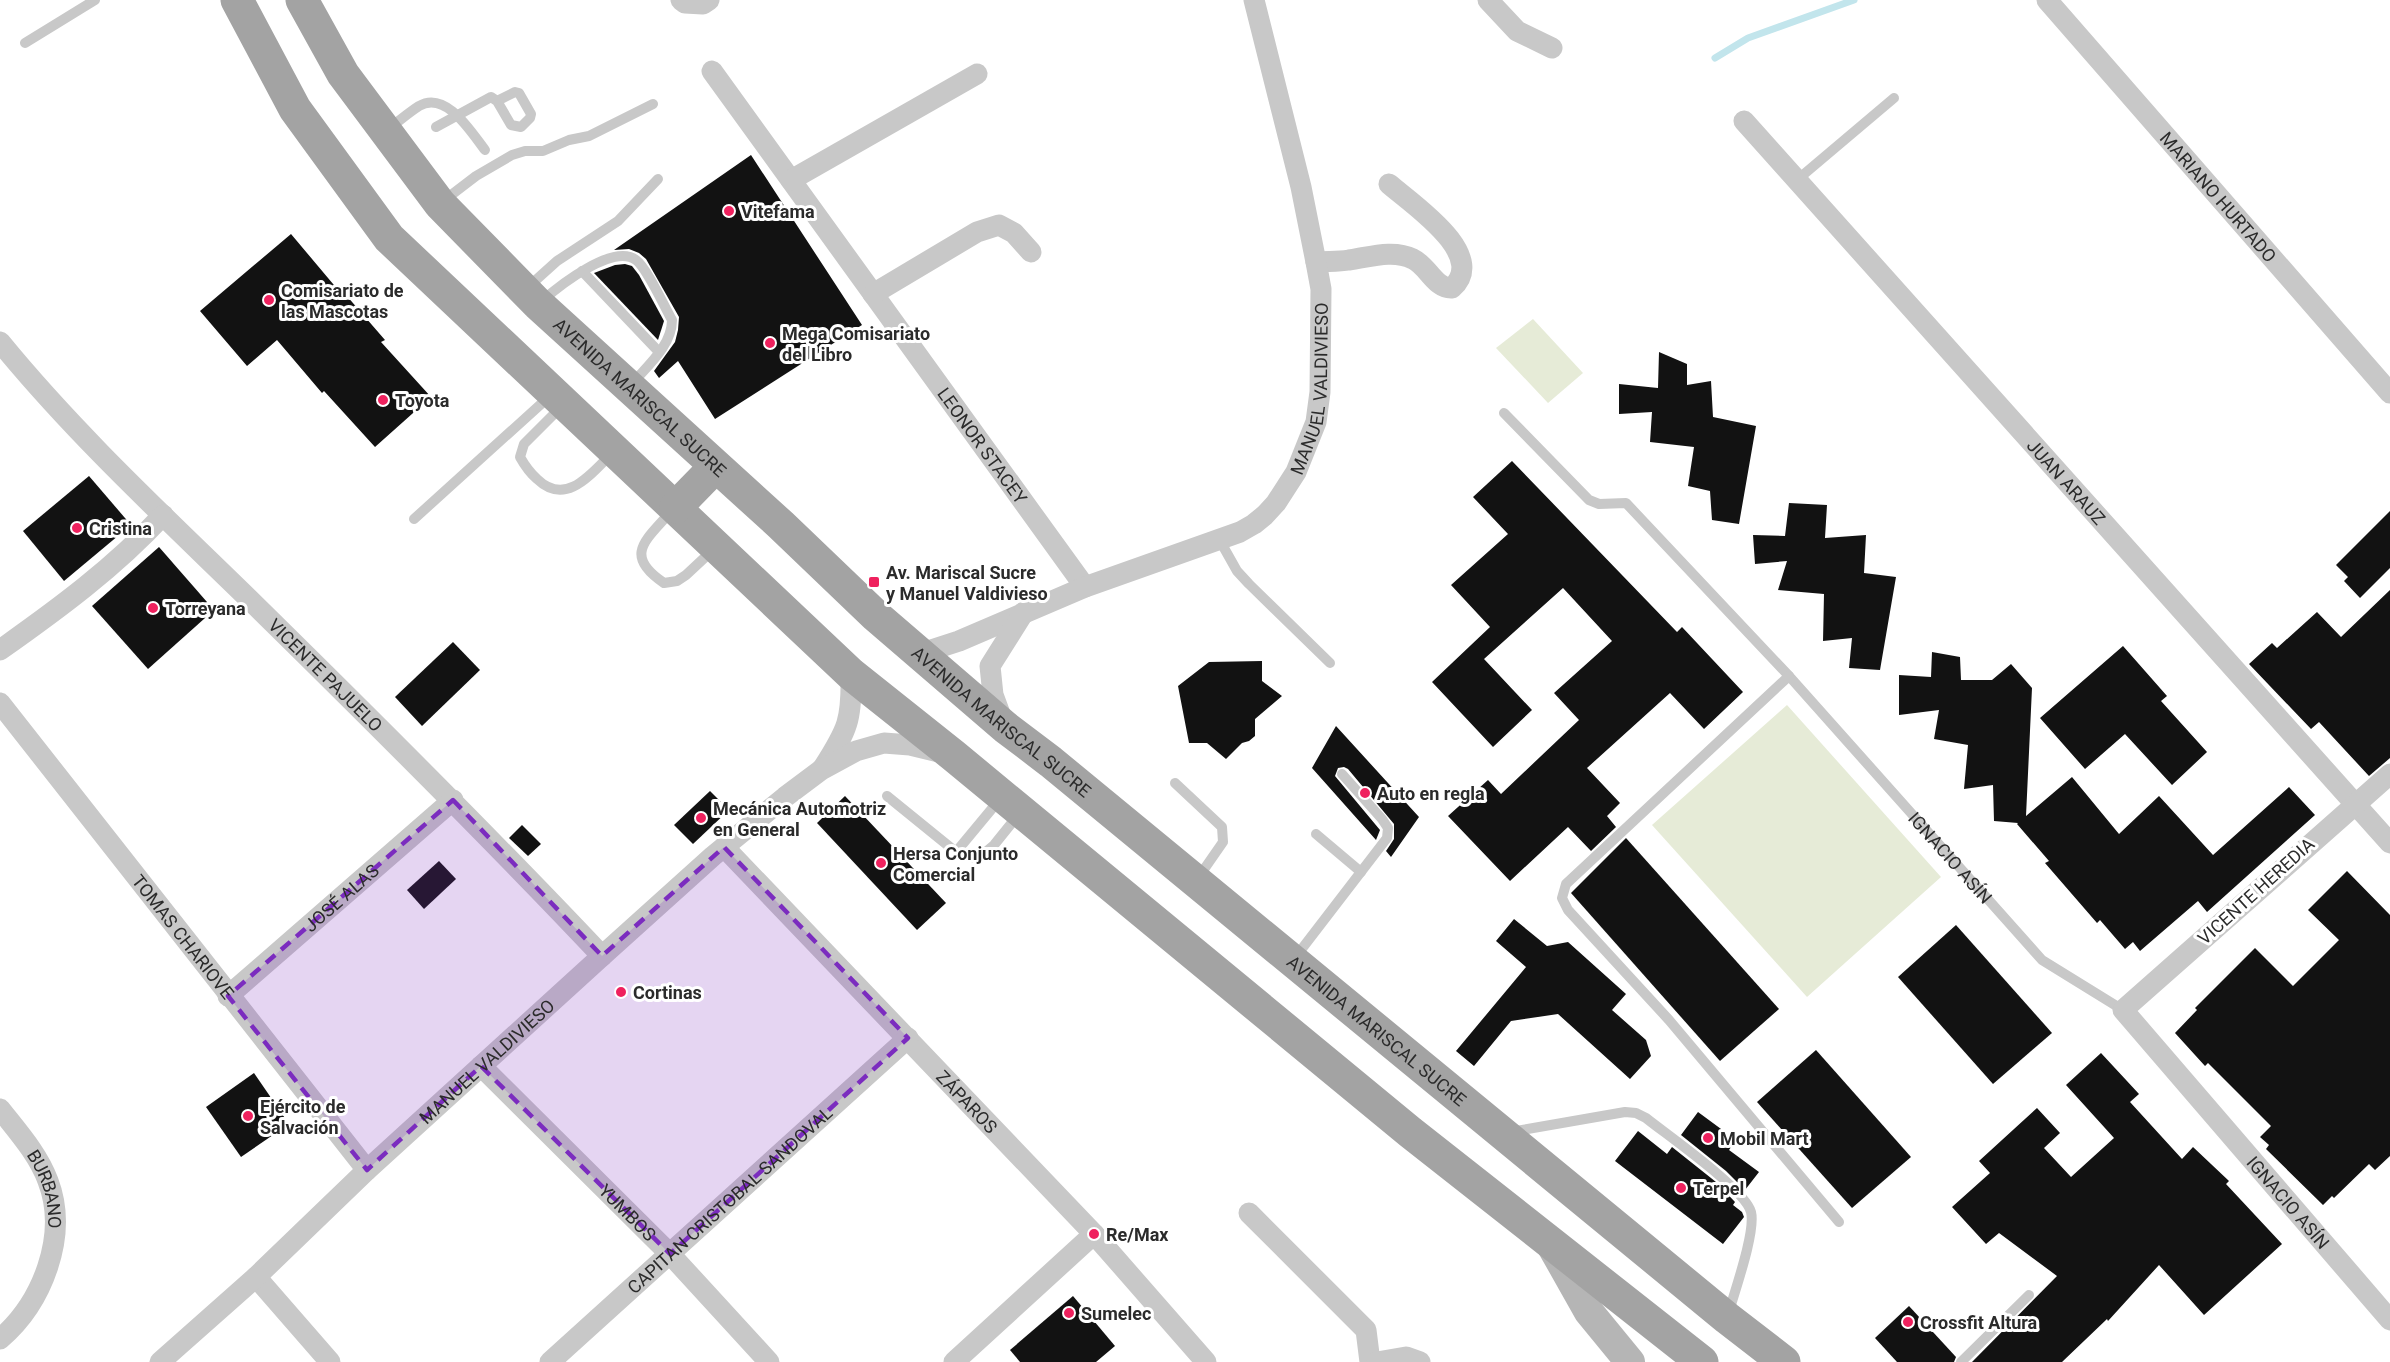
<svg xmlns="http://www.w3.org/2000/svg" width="2390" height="1362" font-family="Roboto,sans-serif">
<rect width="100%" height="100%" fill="#fff"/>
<g fill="#e6ebd7">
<path d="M 1533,319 L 1583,373 L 1548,403 L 1496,348 Z"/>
<path d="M 1787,705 L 1941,877 L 1807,997 L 1652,825 Z"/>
</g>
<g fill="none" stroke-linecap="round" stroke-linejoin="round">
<path stroke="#c2e5ec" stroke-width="7" d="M 1715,58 L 1748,38 L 1854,0"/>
</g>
<g fill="#121212">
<path d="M 751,155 L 862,325 L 715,419 L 678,361 L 659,378 L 654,371 L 675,342 L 678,330 L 679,317 L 646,259 L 639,253 L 629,249 L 614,250 Z"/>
<path d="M 291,234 L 344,297 L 346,295 L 385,340 L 381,342 L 431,397 L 375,447 L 324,391 L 322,393 L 277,340 L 247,366 L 200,311 Z"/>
<path d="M 625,264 L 632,266 L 639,275 L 664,321 L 658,340 L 594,273 L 615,265 Z"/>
<path d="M 1659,352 L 1687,364 L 1687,385 L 1711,381 L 1713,417 L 1756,426 L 1739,524 L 1712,520 L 1710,491 L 1688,486 L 1694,447 L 1650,442 L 1652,412 L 1619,414 L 1619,384 L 1658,388 Z"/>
<path d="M 1512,461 L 1677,632 L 1682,627 L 1743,692 L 1704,729 L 1670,693 L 1587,768 L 1620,803 L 1607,816 L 1616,827 L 1591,851 L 1568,827 L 1510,881 L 1448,816 L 1488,780 L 1501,794 L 1579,720 L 1554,693 L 1612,641 L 1563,588 L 1484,659 L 1532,710 L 1493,747 L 1432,682 L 1490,627 L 1451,585 L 1508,534 L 1473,497 Z"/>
<path d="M 89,476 L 131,525 L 64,581 L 23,531 Z"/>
<path d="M 1789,503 L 1827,505 L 1825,538 L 1866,535 L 1864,573 L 1896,577 L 1880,670 L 1849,668 L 1852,638 L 1823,641 L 1824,594 L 1778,590 L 1787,561 L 1755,564 L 1753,535 L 1785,536 Z"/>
<path d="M 2390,511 L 2390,568 L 2360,598 L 2344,581 L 2348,577 L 2336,565 Z"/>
<path d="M 159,547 L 214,610 L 148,669 L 92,606 Z"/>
<path d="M 2390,590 L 2390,758 L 2369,776 L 2319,722 L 2311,729 L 2249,664 L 2272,643 L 2277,648 L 2317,612 L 2341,637 Z"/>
<path d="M 453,642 L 480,670 L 422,726 L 395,697 Z"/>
<path d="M 2123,646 L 2167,696 L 2161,701 L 2207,752 L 2172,785 L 2125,734 L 2085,769 L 2040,718 Z"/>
<path d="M 1932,652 L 1960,657 L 1961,680 L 1992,680 L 2011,664 L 2032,688 L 2026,816 L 2072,777 L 2119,834 L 2159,796 L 2213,855 L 2289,787 L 2315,815 L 2207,912 L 2198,901 L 2140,951 L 2133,942 L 2125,949 L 2100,920 L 2097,923 L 2045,863 L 2049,861 L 2017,824 L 2018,823 L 1994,821 L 1993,785 L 1964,789 L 1968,745 L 1934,739 L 1939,710 L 1899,715 L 1899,675 L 1931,677 Z"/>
<path d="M 1262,661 L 1262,681 L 1282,696 L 1255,719 L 1255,736 L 1249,741 L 1242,743 L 1226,759 L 1207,743 L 1189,743 L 1178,686 L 1209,662 Z"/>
<path d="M 1336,726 L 1419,817 L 1391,857 L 1386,851 L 1394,839 L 1394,824 L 1348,769 L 1344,767 L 1338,768 L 1335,776 L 1380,830 L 1376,840 L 1312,768 Z"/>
<path d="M 710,791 L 729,810 L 693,844 L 674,825 Z"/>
<path d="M 845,796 L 946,903 L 917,930 L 817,823 Z"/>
<path d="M 522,825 L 541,844 L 528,856 L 509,838 Z"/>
<path d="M 1626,838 L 1779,1009 L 1720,1061 L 1571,893 Z"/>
<path d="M 439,861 L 456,879 L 424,909 L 407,890 Z"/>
<path d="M 2347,871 L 2390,915 L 2390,1156 L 2375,1170 L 2369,1164 L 2334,1198 L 2332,1196 L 2323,1205 L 2266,1149 L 2269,1145 L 2260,1137 L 2271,1126 L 2208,1063 L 2205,1066 L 2175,1033 L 2197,1010 L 2195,1008 L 2255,948 L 2293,986 L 2339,940 L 2308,910 Z"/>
<path d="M 1514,919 L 1547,946 L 1568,942 L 1626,994 L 1612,1010 L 1646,1040 L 1651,1056 L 1630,1079 L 1558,1014 L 1511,1021 L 1474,1066 L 1456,1051 L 1526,967 L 1496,941 Z"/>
<path d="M 1956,925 L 2052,1033 L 1993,1084 L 1898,977 Z"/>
<path d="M 1816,1050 L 1911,1157 L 1852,1208 L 1757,1102 Z"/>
<path d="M 2101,1053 L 2139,1094 L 2130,1102 L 2182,1159 L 2193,1147 L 2229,1181 L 2226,1184 L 2282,1244 L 2204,1315 L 2159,1265 L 2108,1321 L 2107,1319 L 2062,1362 L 1972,1362 L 2057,1276 L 1999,1233 L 1986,1244 L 1952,1207 L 1990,1173 L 1979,1161 L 2037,1108 L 2060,1133 L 2044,1148 L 2071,1177 L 2114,1138 L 2066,1085 Z"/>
<path d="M 254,1073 L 289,1124 L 241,1157 L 206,1107 Z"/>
<path d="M 1698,1112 L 1736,1140 L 1729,1150 L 1759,1172 L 1745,1190 L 1726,1171 L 1681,1135 Z"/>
<path d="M 1638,1131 L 1667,1154 L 1672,1147 L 1716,1182 L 1735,1202 L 1733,1205 L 1742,1212 L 1744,1217 L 1723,1244 L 1615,1161 Z"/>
<path d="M 1073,1296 L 1115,1346 L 1096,1362 L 1020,1362 L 1010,1350 Z"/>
<path d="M 1909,1306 L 1956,1357 L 1954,1362 L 1897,1362 L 1875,1338 Z"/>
</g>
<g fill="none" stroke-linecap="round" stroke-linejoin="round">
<g stroke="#c8c8c8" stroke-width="10">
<path d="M 25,43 L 95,0"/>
<path d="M 436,127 L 491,97 L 497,101 L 511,125 L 521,127 L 530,118 L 531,114 L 519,93 L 515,92 L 497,101"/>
<path d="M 388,129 C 398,122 408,113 419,106 C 446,90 471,132 485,150"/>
<path d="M 1797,180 L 1894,98"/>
<path d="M 442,202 L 476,176 L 512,155 L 525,151 L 543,151 L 569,140 L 589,136 L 653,104"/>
<path d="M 582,271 L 659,352"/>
<path d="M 527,288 L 557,261 L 618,221 L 658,179"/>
<path d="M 542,301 C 559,286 613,243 636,260 C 647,268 664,306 672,320 C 672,346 647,366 631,385"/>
<path d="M 562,406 L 524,444 L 520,457 C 525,466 529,472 537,479 C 566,507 591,474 612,453"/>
<path id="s1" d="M 1504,413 L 1589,500 L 1599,504 L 1626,503 L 1789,676 L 2042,960 L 2123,1010"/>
<path d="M 673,509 C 648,539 621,554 664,583 L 677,581 L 686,575 L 715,548"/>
<path d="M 414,519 L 551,395"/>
<path d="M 1219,539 L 1237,571 L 1249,584 L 1330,663"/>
<path d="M 1789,676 L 1566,884 L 1562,898 L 1568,910 L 1669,1020 L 1839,1222"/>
<path d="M 1175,783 L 1222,827 L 1223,842 L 1198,878"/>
<path d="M 887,796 L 956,852 L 973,858 L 982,855 L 994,845 L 1019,814"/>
<path d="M 1316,834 L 1361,872"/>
<path d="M 956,852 L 1000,799"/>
<path d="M 1294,959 L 1387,838 L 1388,828 L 1382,819 L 1342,774"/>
<path d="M 1510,1132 L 1625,1112 L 1636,1113 L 1646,1118 C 1667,1135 1745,1189 1751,1212 C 1756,1232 1734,1293 1728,1315"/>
<path d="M 1961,1362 L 2029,1295"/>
</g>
<g stroke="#c8c8c8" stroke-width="21">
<path d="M 681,0 L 685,3 L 703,4 L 709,0"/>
<path d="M 1488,0 L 1517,31 L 1552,48"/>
<path id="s2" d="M 2047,0 L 2390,393"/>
<path id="s3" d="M 712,71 L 1085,587"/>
<path id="s4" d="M 1744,121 L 2390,843"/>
<path d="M 791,180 L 977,74"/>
<path d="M 1316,262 C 1327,261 1338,262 1349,260 C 1370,257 1393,249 1413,259 C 1428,266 1435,289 1452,288 C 1489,255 1412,204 1389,184"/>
<path d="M 873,294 L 977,232 L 999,225 L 1014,233 L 1031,252"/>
<path id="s5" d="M 0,342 C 76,435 166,518 252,602 C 370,718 488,835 602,956"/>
<path d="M 0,650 C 58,609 114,568 163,515"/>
<path id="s6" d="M 919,654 L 959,641 L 1085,587 L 1240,532 L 1254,524 L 1265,515 L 1276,503 L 1296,472 L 1316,422 L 1320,392 L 1321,289 L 1316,262 L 1301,187 L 1254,0"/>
<path id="s7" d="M 0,703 L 367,1170"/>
<path d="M 1003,722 L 993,695 L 990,666 L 1024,612"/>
<path d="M 823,768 C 848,729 852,720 851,674"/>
<path id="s8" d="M 2390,774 L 2123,1010 L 2390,1320"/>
<path id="s9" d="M 724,847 L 1094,1234 L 1206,1362"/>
<path id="s10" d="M 228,996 L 453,800"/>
<path id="s11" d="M 481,1066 L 670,1254 L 769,1362"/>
<path id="s12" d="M 0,1109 C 18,1132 38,1154 48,1181 C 69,1236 42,1303 0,1339"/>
<path d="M 1249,1213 L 1366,1330 L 1370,1362"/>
<path d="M 256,1277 L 330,1362"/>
<path id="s13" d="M 160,1362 L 256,1277 L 367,1170 L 602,956 L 713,856 L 785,797 L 821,770 L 856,751 L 884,743 L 910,745 L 943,753"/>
<path id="s14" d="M 550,1362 L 908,1038"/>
<path d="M 954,1362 L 1094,1234"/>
<path d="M 1377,1362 L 1406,1357 L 1420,1362"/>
</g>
<path stroke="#b5b5b5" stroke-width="30" d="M 1550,1243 L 1589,1312 L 1630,1362"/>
<g stroke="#a3a3a3" stroke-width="33">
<path d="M 237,0 L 295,109 L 389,238 L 851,674 L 954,756 L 1410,1132 L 1702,1362"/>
<path id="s15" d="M 302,0 L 343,74 L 440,204 L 538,304 L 781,525 L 876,616 L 1005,727 L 1051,762 L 1727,1318 L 1784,1362"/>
<path d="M 676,507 L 715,467"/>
</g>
</g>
<path fill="#7b2cbf" fill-opacity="0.2" stroke="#7b2cbf" stroke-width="4.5" stroke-dasharray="12 8" stroke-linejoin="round" d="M 453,800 L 602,956 L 724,847 L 908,1038 L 670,1254 L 481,1066 L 367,1170 L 228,996 Z"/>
<g fill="#ef215e" stroke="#fff" stroke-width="2">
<circle cx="729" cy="211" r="6"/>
<circle cx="269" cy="300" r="6"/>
<circle cx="770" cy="343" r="6"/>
<circle cx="383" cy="400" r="6"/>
<circle cx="77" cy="528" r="6"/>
<rect x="868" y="576" width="12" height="12" rx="3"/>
<circle cx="153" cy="608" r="6"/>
<circle cx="1365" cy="793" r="6"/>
<circle cx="701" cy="818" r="6"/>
<circle cx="881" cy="863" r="6"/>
<circle cx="621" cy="992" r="6"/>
<circle cx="248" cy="1116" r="6"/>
<circle cx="1708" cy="1138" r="6"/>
<circle cx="1681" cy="1188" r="6"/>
<circle cx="1094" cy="1234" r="6"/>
<circle cx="1069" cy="1313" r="6"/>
<circle cx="1908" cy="1322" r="6"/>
</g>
<g text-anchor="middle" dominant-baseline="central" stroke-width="6" stroke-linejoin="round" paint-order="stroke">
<g font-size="18" fill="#2b2b2b" stroke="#fff">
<text stroke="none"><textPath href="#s2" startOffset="261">MARIANO HURTADO</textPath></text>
<text stroke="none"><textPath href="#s6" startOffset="513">MANUEL VALDIVIESO</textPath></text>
<text stroke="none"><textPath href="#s15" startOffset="525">AVENIDA MARISCAL SUCRE</textPath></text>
<text stroke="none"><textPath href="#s3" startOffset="462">LEONOR STACEY</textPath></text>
<text stroke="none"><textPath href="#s4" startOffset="484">JUAN ARAUZ</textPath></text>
<text stroke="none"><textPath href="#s5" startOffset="466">VICENTE PAJUELO</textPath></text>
<text stroke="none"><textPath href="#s15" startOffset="1011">AVENIDA MARISCAL SUCRE</textPath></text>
<text stroke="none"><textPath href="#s1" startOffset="640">IGNACIO ASÍN</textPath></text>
<text transform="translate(2256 891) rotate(-42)">VICENTE HEREDIA</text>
<text stroke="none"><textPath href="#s10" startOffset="150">JOSÉ ALAS</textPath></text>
<text stroke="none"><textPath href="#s7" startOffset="297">TOMAS CHARIOVE</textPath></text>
<text stroke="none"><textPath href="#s15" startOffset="1497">AVENIDA MARISCAL SUCRE</textPath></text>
<text stroke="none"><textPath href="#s13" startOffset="444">MANUEL VALDIVIESO</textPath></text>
<text stroke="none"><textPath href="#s9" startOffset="352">ZÁPAROS</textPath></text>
<text stroke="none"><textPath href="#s12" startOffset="94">BURBANO</textPath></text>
<text stroke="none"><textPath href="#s14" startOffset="242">CAPITAN CRISTOBAL SANDOVAL</textPath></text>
<text stroke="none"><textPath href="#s8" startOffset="610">IGNACIO ASÍN</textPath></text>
<text stroke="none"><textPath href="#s11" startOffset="207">YUMBOS</textPath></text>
</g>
<g font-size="18" font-weight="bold" fill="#2b2b2b" stroke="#fff" text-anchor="start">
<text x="741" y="211">Vitefama</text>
<text x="281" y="290">Comisariato de<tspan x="281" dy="21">las Mascotas</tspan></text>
<text x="782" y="333">Mega Comisariato<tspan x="782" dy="21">del Libro</tspan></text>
<text x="395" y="400">Toyota</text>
<text x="89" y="528">Cristina</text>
<text x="886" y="572">Av. Mariscal Sucre<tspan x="886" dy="21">y Manuel Valdivieso</tspan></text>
<text x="165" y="608">Torreyana</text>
<text x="1377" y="793">Auto en regla</text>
<text x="713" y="808">Mecánica Automotriz<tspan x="713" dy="21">en General</tspan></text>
<text x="893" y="853">Hersa Conjunto<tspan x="893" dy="21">Comercial</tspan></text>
<text x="633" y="992">Cortinas</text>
<text x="260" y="1106">Ejército de<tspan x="260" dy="21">Salvación</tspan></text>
<text x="1720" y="1138">Mobil Mart</text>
<text x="1693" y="1188">Terpel</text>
<text x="1106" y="1234">Re/Max</text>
<text x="1081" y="1313">Sumelec</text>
<text x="1920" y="1322">Crossfit Altura</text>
</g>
</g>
</svg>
